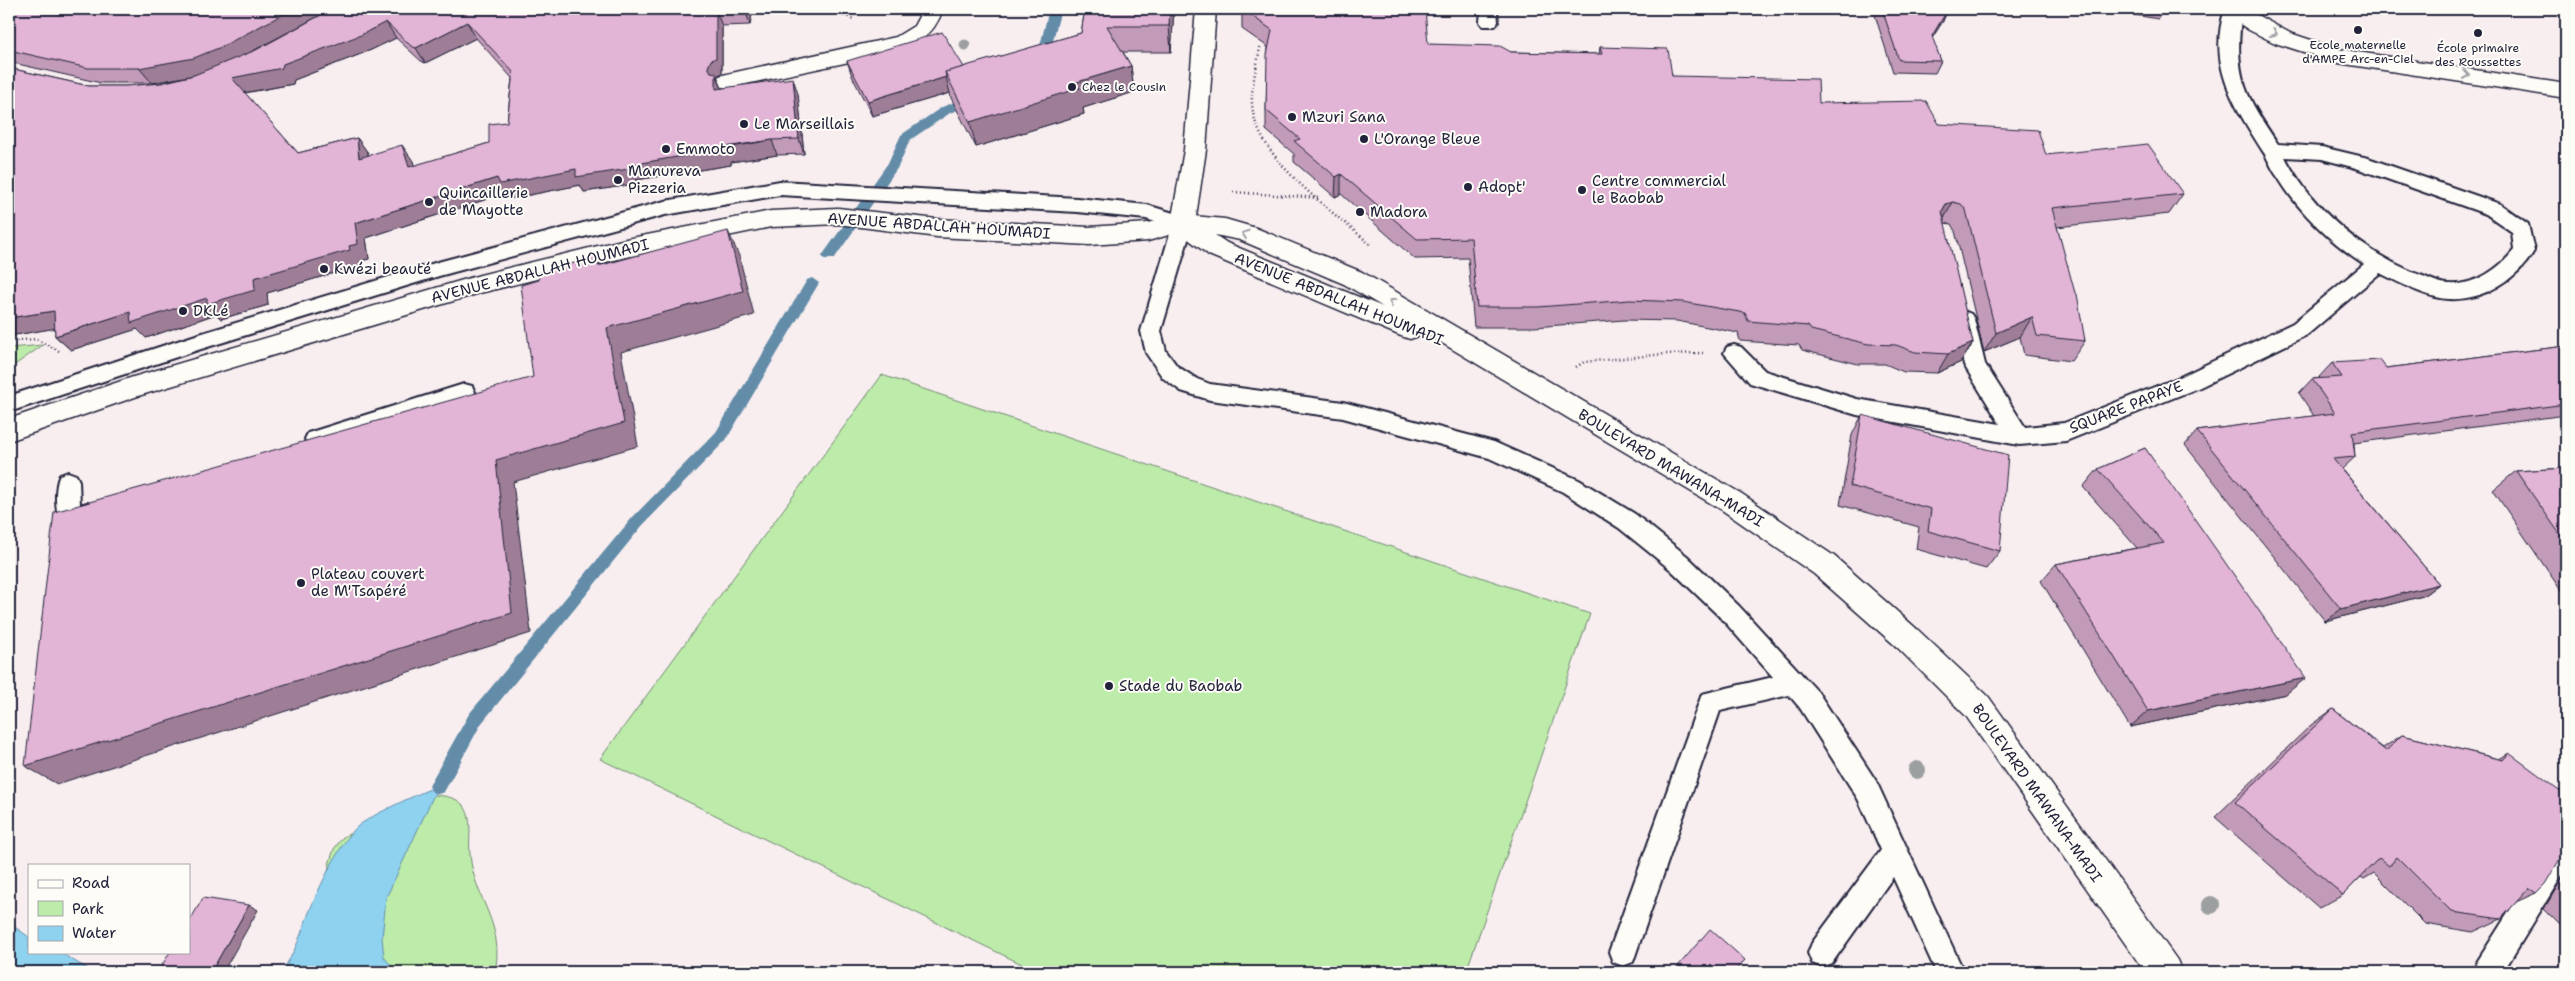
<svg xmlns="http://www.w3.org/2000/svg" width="2575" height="981" font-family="'Shantell Sans',sans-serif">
<rect width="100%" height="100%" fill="#f8eef0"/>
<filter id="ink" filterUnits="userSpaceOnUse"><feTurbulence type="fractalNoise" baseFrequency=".02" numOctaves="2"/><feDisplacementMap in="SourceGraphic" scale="10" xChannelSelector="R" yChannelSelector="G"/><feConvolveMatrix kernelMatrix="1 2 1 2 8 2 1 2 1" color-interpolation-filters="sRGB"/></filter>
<g filter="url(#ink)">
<g fill="#bdeba9" stroke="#708672">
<path d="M 43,345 L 9,369 L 9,348 Z"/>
<path d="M 882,375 L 1590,614 L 1466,972 L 1038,972 L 600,759 Z"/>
<path d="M 435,795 C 445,796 456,797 463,805 C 474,818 468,839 470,854 C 474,900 505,922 495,972 L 292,972 L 325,887 L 330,861 L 334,849 L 343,837 L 422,798 Z"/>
</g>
<g fill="#8ed2f0" stroke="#638ca8">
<path d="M 438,786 L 386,898 L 382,938 L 384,957 L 396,972 L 281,972 C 296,953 301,932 310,910 C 319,888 340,843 357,827 C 369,816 421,792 438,786 Z"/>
<path d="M 9,923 L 29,937 L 29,952 L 59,952 L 93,972 L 9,972 Z"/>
</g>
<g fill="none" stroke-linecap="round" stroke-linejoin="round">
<g fill="#638ca8" fill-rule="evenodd">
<path d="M 1049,9 L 1061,9 L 1049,56 L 1040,62 L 1032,62 L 1032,56 L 1038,54 Z"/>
<path d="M 973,95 L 977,96 L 977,102 L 950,113 L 910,140 L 898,167 L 834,259 L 824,259 L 822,256 L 824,253 L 888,163 L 901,135 L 942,107 Z"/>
<path d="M 812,278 L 819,283 L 726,440 L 642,526 L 481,724 L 444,792 L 438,794 L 432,792 L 429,786 L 432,780 L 469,714 L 632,518 L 716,432 L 807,280 Z"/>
</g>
<defs>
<g id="lane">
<path d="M 1481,9 L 1497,9 L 1498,22 L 1495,26 L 1483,26 L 1480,22 Z"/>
<path d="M 2225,9 L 2242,10 C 2234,75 2242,91 2278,144 L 2322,147 L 2368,158 L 2500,204 L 2528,224 L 2534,251 C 2518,279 2483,301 2449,299 C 2427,298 2400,283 2380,273 L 2307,335 L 2198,388 L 2066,441 L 2019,445 L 1857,415 L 1750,383 L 1724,353 L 1727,347 L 1734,345 L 1741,347 L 1765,371 L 1857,399 L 2000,424 L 1964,365 L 1954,319 L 1957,314 L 1964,311 L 1971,314 L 1974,319 L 1985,364 L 2025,427 L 2064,423 L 2182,376 L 2293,323 L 2364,264 C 2329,241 2299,212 2277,176 C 2271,168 2268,158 2262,150 C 2234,105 2207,65 2225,9 ZM 2285,157 L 2322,159 L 2356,168 L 2486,214 L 2512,232 L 2514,250 C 2499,269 2475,286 2449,284 C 2439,284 2429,278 2420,275 C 2364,253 2313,211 2285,157 Z"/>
<path d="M 780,181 L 1077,198 L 1147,205 L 1190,218 L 1193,223 L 1161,331 L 1166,351 L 1177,366 L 1197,379 L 1210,384 L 1343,402 L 1494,442 L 1579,480 L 1635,514 L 1687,556 L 1739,606 L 1818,692 L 1876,781 L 1964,972 L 1936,972 L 1893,877 L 1832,963 L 1822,967 L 1812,963 L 1808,953 L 1812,943 L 1881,850 L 1858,799 L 1800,708 L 1789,695 L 1720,711 L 1633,962 L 1623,966 L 1613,962 L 1609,952 L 1702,694 L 1773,677 L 1723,620 L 1671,570 L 1619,528 L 1563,492 L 1489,458 L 1343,418 L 1210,400 L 1181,391 L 1163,378 L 1146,353 L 1141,331 L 1172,227 L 1146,219 L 1077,212 L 780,195 L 665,215 L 439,276 L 201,349 L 9,412 L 9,396 L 196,335 L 438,262 L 665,201 Z"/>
<path d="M 464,384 L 472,386 L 475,392 L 472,398 L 316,448 L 308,445 L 305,439 L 308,433 Z"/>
<path d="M 68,472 L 76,475 L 79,481 L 80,505 L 87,503 L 95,505 L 98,512 L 95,519 L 69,527 L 61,525 C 55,512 54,487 60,475 Z"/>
<path d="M 2566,832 L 2566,869 L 2503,972 L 2473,972 L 2477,962 L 2557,836 Z"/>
</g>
<g id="street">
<path d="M 923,9 L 943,9 C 933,38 915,46 887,54 L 727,88 L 719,86 L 716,81 L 719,76 L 727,74 L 896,37 L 914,26 Z"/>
<path d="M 2222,9 L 2246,9 L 2290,33 L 2338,49 L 2566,84 L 2566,98 L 2338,63 L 2275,43 L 2249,30 L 2225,14 Z"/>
</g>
<path id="secondary" d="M 1196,9 L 1216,9 L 1206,150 L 1195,223 L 1191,229 L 1183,231 L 1175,229 L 1171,223 L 1184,150 Z"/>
<path id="primary" d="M 838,208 L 937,219 L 1089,227 L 1148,223 L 1183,215 L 1225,219 L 1256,228 L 1362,272 L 1742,494 L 1834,556 L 1918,630 L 1988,696 L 2177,960 L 2182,972 L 2145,972 L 1966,716 L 1898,648 L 1814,574 L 1722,510 L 1422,331 L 1419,336 L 1410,339 L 1401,336 L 1209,255 L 1179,232 L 1148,241 L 1089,245 L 937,237 L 838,224 L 771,227 L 626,257 L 480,293 L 138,396 L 9,441 L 9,419 L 133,377 L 480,275 L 626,239 L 771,211 ZM 1215,235 L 1240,240 L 1344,284 L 1383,307 L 1227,243 Z"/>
</defs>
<use href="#lane" stroke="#22223b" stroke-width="4"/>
<use href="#street" stroke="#22223b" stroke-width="3"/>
<use href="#secondary" stroke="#22223b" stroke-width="3"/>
<use href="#primary" stroke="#22223b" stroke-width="3"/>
<g stroke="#22223b" stroke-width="2.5" stroke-dasharray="1 3" stroke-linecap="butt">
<path d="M 825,9 L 854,19"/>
<path d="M 1260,47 C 1257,68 1249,91 1253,112 C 1262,163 1334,212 1371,245"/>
<path d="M 1233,192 L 1319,198"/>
<path d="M 9,341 L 36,339 L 59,351"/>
<path d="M 1576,367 L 1584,362 L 1665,354 L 1703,353"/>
</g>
<use href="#lane" fill="#fdfcf7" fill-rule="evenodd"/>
<use href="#street" fill="#fdfcf7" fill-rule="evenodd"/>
<use href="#secondary" fill="#fdfcf7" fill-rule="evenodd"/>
<use href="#primary" fill="#fdfcf7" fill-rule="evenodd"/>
</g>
<g fill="#9c9f9f">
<circle cx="965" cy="45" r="5.5"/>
<circle cx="1917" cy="770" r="9"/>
<circle cx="2211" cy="905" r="9"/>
</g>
<g fill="#c29bb8" stroke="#22223b" fill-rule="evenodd">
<path d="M 9,9 L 254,50 L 332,9 L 753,9 L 750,25 L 722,26 L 722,73 L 717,76 L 722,88 L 798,94 L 804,154 L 777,155 L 731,162 L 731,165 L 636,180 L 636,184 L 584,192 L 580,185 L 509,199 L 506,193 L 366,238 L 369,259 L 360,261 L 361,265 L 267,293 L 268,305 L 221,319 L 216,314 L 146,338 L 137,329 L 71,350 L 55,336 L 55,328 L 9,336 L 9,68 L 89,86 L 126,86 L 161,83 L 180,78 L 152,83 L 101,83 L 9,62 L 9,63 ZM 396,38 L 421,61 L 425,63 L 476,38 L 512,78 L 507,122 L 489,143 L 414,166 L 413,161 L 368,156 L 368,153 L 357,138 L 298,153 L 245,93 L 293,84 L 294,80 L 371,50 Z"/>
<path d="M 1085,9 L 1174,9 L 1171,52 L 1123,52 L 1131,66 L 1134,92 L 1083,108 L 1084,114 L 976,147 L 951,98 L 950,93 L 872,116 L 852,76 L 847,61 L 964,67 L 1081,33 Z"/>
<path d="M 1242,9 L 1428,44 L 1511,52 L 1599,54 L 1600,47 L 1672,76 L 1819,103 L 1939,124 L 2183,194 L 2169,214 L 2057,227 L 2085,341 L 2071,361 L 2024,355 L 2020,337 L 1984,352 L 1955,231 L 1951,224 L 1944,223 L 1973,343 L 1961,362 L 1937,373 L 1904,372 L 1885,364 L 1858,364 L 1802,350 L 1799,345 L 1740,341 L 1738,333 L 1677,321 L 1624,320 L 1534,327 L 1474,327 L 1468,258 L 1415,259 L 1341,194 L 1335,197 L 1294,162 L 1294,154 L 1266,130 L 1266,110 L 1268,47 L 1242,29 Z"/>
<path d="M 1873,9 L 1948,9 L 1943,21 L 1932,38 L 1941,61 L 1935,73 L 1893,72 Z"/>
<path d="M 2099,9 L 2164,9 L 2158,19 Z"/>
<path d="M 2566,346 L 2566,415 L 2354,443 L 2355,457 L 2342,469 L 2439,584 L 2423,596 L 2325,621 L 2185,445 L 2197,431 L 2314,416 L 2299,393 L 2312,379 L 2320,378 L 2319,377 L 2332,363 L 2386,368 Z"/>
<path d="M 1862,415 L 2000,551 L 1986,569 L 1916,549 L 1919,527 L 1840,505 L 1852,435 Z"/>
<path d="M 2145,448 L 2286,694 L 2130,727 L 2041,581 L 2056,564 L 2137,548 L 2083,487 L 2098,469 Z"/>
<path d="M 2566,468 L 2566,598 L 2493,490 L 2516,471 Z"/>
<path d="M 2333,709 L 2383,748 L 2402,735 L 2499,759 L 2509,753 L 2536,893 L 2516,902 L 2501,919 L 2473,932 L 2425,924 L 2374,873 L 2364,879 L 2361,877 L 2343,895 L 2319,908 L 2215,817 L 2311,725 Z"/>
<path d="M 2566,872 L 2566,931 L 2544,909 Z"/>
</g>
<g fill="#9e7e96" stroke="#22223b">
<path d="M 293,9 L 332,9 L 232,62 L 205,73 L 152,83 L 139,68 Z"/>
<path d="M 745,9 L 753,9 L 750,25 Z"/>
<path d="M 1170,9 L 1174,9 L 1171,52 L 1169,26 Z"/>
<path d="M 1948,9 L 1943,21 L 1926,48 L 1932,36 Z"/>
<path d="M 716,11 L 722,26 L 722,73 L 717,76 L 722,89 L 716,89 L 714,82 L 708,67 Z"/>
<path d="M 386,22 L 396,38 L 371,50 L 294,80 L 293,84 L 243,93 L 232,78 L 283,64 Z"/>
<path d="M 467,22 L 476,38 L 425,63 L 416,48 Z"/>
<path d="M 1131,66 L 1134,92 L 1083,108 L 1084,114 L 976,147 L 970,122 L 1074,83 Z"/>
<path d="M 946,77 L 950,93 L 872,116 L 868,101 Z"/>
<path d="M 793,78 L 798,94 L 804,154 L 799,139 Z"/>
<path d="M 357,138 L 368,153 L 370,174 L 359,158 Z"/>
<path d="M 772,140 L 777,155 L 731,162 L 731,165 L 636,180 L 636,184 L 584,192 L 580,185 L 509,199 L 506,193 L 366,238 L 369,259 L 360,261 L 361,265 L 267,293 L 268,305 L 221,319 L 216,314 L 146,338 L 137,329 L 71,350 L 55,336 L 130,312 L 254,278 L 349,246 L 355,223 L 497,178 L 576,169 L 629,165 Z"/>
<path d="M 402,145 L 413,161 L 419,182 L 409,167 Z"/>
<path d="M 1341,174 L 1341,194 L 1335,197 L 1336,177 Z"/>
<path d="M 1953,202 L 1942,222 L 1931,231 L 1946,204 Z"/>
<path d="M 728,231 L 739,256 L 754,315 L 621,352 L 638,446 L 513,482 L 531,633 L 57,784 L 25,766 L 496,460 L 607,328 Z"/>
<path d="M 596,257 L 609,282 L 598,266 Z"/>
<path d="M 54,311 L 69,326 L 9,336 L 9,318 Z"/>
<path d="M 2032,317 L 2020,337 L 1984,352 L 1996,333 Z"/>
<path d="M 1973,343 L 1961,362 L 1937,373 L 1948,354 Z"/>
<path d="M 2439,584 L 2423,596 L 2325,621 L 2341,609 Z"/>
<path d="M 2306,678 L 2286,694 L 2130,727 L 2148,711 Z"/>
<path d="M 249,905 L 258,910 L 223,972 L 211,972 Z"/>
</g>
<g fill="#e2b4d6" stroke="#22223b" fill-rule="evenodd">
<path d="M 9,9 L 293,9 L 221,47 L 194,58 L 139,68 L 88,68 L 9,50 Z"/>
<path d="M 332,9 L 745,9 L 716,11 L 716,58 L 711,60 L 708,67 L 711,72 L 716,73 L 716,89 L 793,78 L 799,139 L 772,140 L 725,147 L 725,149 L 629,165 L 629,169 L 576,177 L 576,169 L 500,184 L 497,178 L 355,223 L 358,244 L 349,246 L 350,250 L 254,278 L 255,290 L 207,304 L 207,298 L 131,323 L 130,312 L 55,336 L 54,311 L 9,318 L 9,68 L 89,86 L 126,86 L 161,83 L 194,75 L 256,50 ZM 386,22 L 411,46 L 416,48 L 467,22 L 513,72 L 507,122 L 489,124 L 489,143 L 409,167 L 402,145 L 359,158 L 357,138 L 298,153 L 232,78 L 282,68 L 283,64 L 361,35 Z"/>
<path d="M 1085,9 L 1170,9 L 1169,26 L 1107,26 L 1131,66 L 1074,83 L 1080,88 L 970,122 L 945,72 L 1081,33 Z"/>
<path d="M 1242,9 L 1425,9 L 1428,44 L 1500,46 L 1511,52 L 1602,54 L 1600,47 L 1668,49 L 1672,76 L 1818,79 L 1819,103 L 1926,101 L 1939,124 L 2038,130 L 2046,155 L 2148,144 L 2183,194 L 2052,208 L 2075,293 L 2077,294 L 2085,341 L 2037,336 L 2032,317 L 1996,333 L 1966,210 L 1961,204 L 1953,202 L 1946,204 L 1942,211 L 1973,343 L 1948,354 L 1915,352 L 1896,345 L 1868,344 L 1811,330 L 1808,326 L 1748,321 L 1745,313 L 1683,302 L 1630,300 L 1538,307 L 1477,307 L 1471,238 L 1417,239 L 1341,174 L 1336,177 L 1294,141 L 1300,139 L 1266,110 L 1267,55 L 1272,30 Z"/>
<path d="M 1882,9 L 1948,9 L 1932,36 L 1941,61 L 1899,60 Z"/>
<path d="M 942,32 L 964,67 L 945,72 L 946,77 L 868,101 L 847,61 Z"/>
<path d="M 728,231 L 743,291 L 607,328 L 624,423 L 496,460 L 512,613 L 25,766 L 54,512 L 533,377 L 521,285 L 539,280 L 538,273 L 596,257 L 598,266 Z"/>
<path d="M 2566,346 L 2566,404 L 2352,432 L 2355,457 L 2333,459 L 2439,584 L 2341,609 L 2197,431 L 2335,413 L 2312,379 L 2342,377 L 2332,363 L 2380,360 L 2386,368 Z"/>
<path d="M 1862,415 L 2008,455 L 2000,551 L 1928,531 L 1931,509 L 1850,486 Z"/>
<path d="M 2145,448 L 2306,678 L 2148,711 L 2056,564 L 2164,543 L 2098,469 Z"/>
<path d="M 2566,468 L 2566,543 L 2516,471 Z"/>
<path d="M 2333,709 L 2386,751 L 2402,735 L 2503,760 L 2509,753 L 2566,795 L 2566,849 L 2545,884 L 2536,893 L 2529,888 L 2501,919 L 2452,912 L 2397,857 L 2389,866 L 2379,858 L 2343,895 L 2235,802 Z"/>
<path d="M 203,898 L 249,905 L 211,972 L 158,972 L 170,952 L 189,952 L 189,922 Z"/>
<path d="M 1710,929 L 1745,960 L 1734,972 L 1673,972 Z"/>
</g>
<defs><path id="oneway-chevron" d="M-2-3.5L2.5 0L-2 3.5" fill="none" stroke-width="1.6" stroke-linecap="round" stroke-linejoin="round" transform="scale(1.25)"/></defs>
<g stroke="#9a9aa2">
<use href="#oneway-chevron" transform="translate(2274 33) rotate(25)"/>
<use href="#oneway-chevron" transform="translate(2466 75) rotate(8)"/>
<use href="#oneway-chevron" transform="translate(1245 234) rotate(-161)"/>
<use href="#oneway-chevron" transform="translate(1392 302) rotate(-149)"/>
</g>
</g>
<g fill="#22223b" stroke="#fdfcf7" stroke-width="2">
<circle cx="2358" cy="30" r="5"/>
<circle cx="2478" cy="33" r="5"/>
<circle cx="1072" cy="87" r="5"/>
<circle cx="1292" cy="117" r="5"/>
<circle cx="744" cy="124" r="5"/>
<circle cx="1364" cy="139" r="5"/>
<circle cx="666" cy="149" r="5"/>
<circle cx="618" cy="180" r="5"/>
<circle cx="1468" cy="187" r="5"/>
<circle cx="1582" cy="190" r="5"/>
<circle cx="429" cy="202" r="5"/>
<circle cx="1360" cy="212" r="5"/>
<circle cx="324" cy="269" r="5"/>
<circle cx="183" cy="311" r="5"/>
<circle cx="301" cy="583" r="5"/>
<circle cx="1109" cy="686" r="5"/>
</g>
<g text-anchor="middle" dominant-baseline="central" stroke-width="4" stroke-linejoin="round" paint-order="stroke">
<g font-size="12" fill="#22223b" stroke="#fdfcf7">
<text x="2358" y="45">Ecole maternelle<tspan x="2358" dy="14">d'AMPE Arc-en-Ciel</tspan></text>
<text x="2478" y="48">École primaire<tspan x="2478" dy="14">des Roussettes</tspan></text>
<text x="1082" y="87" text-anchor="start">Chez le Cousin</text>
</g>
<g font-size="15" fill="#22223b" stroke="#fdfcf7" text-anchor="start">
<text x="1302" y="117">Mzuri Sana</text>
<text x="754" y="124">Le Marseillais</text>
<text x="1374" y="139">L'Orange Bleue</text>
<text x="676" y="149">Emmoto</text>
<text x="628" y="171">Manureva<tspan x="628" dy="17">Pizzeria</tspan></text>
<text x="1592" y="181">Centre commercial<tspan x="1592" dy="17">le Baobab</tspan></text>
<text x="1478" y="187">Adopt'</text>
<text x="439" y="193">Quincaillerie<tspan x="439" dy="17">de Mayotte</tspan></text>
<text x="1370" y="212">Madora</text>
<text x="334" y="269">Kwézi beauté</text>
<text x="193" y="311">DKLé</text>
<text x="311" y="574">Plateau couvert<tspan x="311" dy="17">de M'Tsapéré</tspan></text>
<text x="1119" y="686">Stade du Baobab</text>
</g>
<g font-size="15" fill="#22223b" stroke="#fdfcf7">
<text transform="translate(939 226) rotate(4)">AVENUE ABDALLAH HOUMADI</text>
<text transform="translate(540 271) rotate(-14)">AVENUE ABDALLAH HOUMADI</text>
<text transform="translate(1339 299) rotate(22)">AVENUE ABDALLAH HOUMADI</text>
<text transform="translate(2126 407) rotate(-21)">SQUARE PAPAYE</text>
<text transform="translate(1671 468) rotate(31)">BOULEVARD MAWANA-MADI</text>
<text transform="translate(2037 793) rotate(55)">BOULEVARD MAWANA-MADI</text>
</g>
</g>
<rect width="2575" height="981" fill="none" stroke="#fdfcf7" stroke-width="30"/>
<rect x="15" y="15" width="2545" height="951" fill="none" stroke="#22223b" stroke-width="2" filter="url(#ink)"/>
<rect x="28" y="864" width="162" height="90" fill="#fdfcf7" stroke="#a5a5ac"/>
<rect x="38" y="880" width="25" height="8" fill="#fdfcf7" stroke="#a5a5ac"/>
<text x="72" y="888" font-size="15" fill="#22223b">Road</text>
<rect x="38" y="901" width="25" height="15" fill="#bdeba9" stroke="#a5a5ac"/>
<text x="72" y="914" font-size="15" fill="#22223b">Park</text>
<rect x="38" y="926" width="25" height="15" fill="#8ed2f0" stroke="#a5a5ac"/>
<text x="72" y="938" font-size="15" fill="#22223b">Water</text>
</svg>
